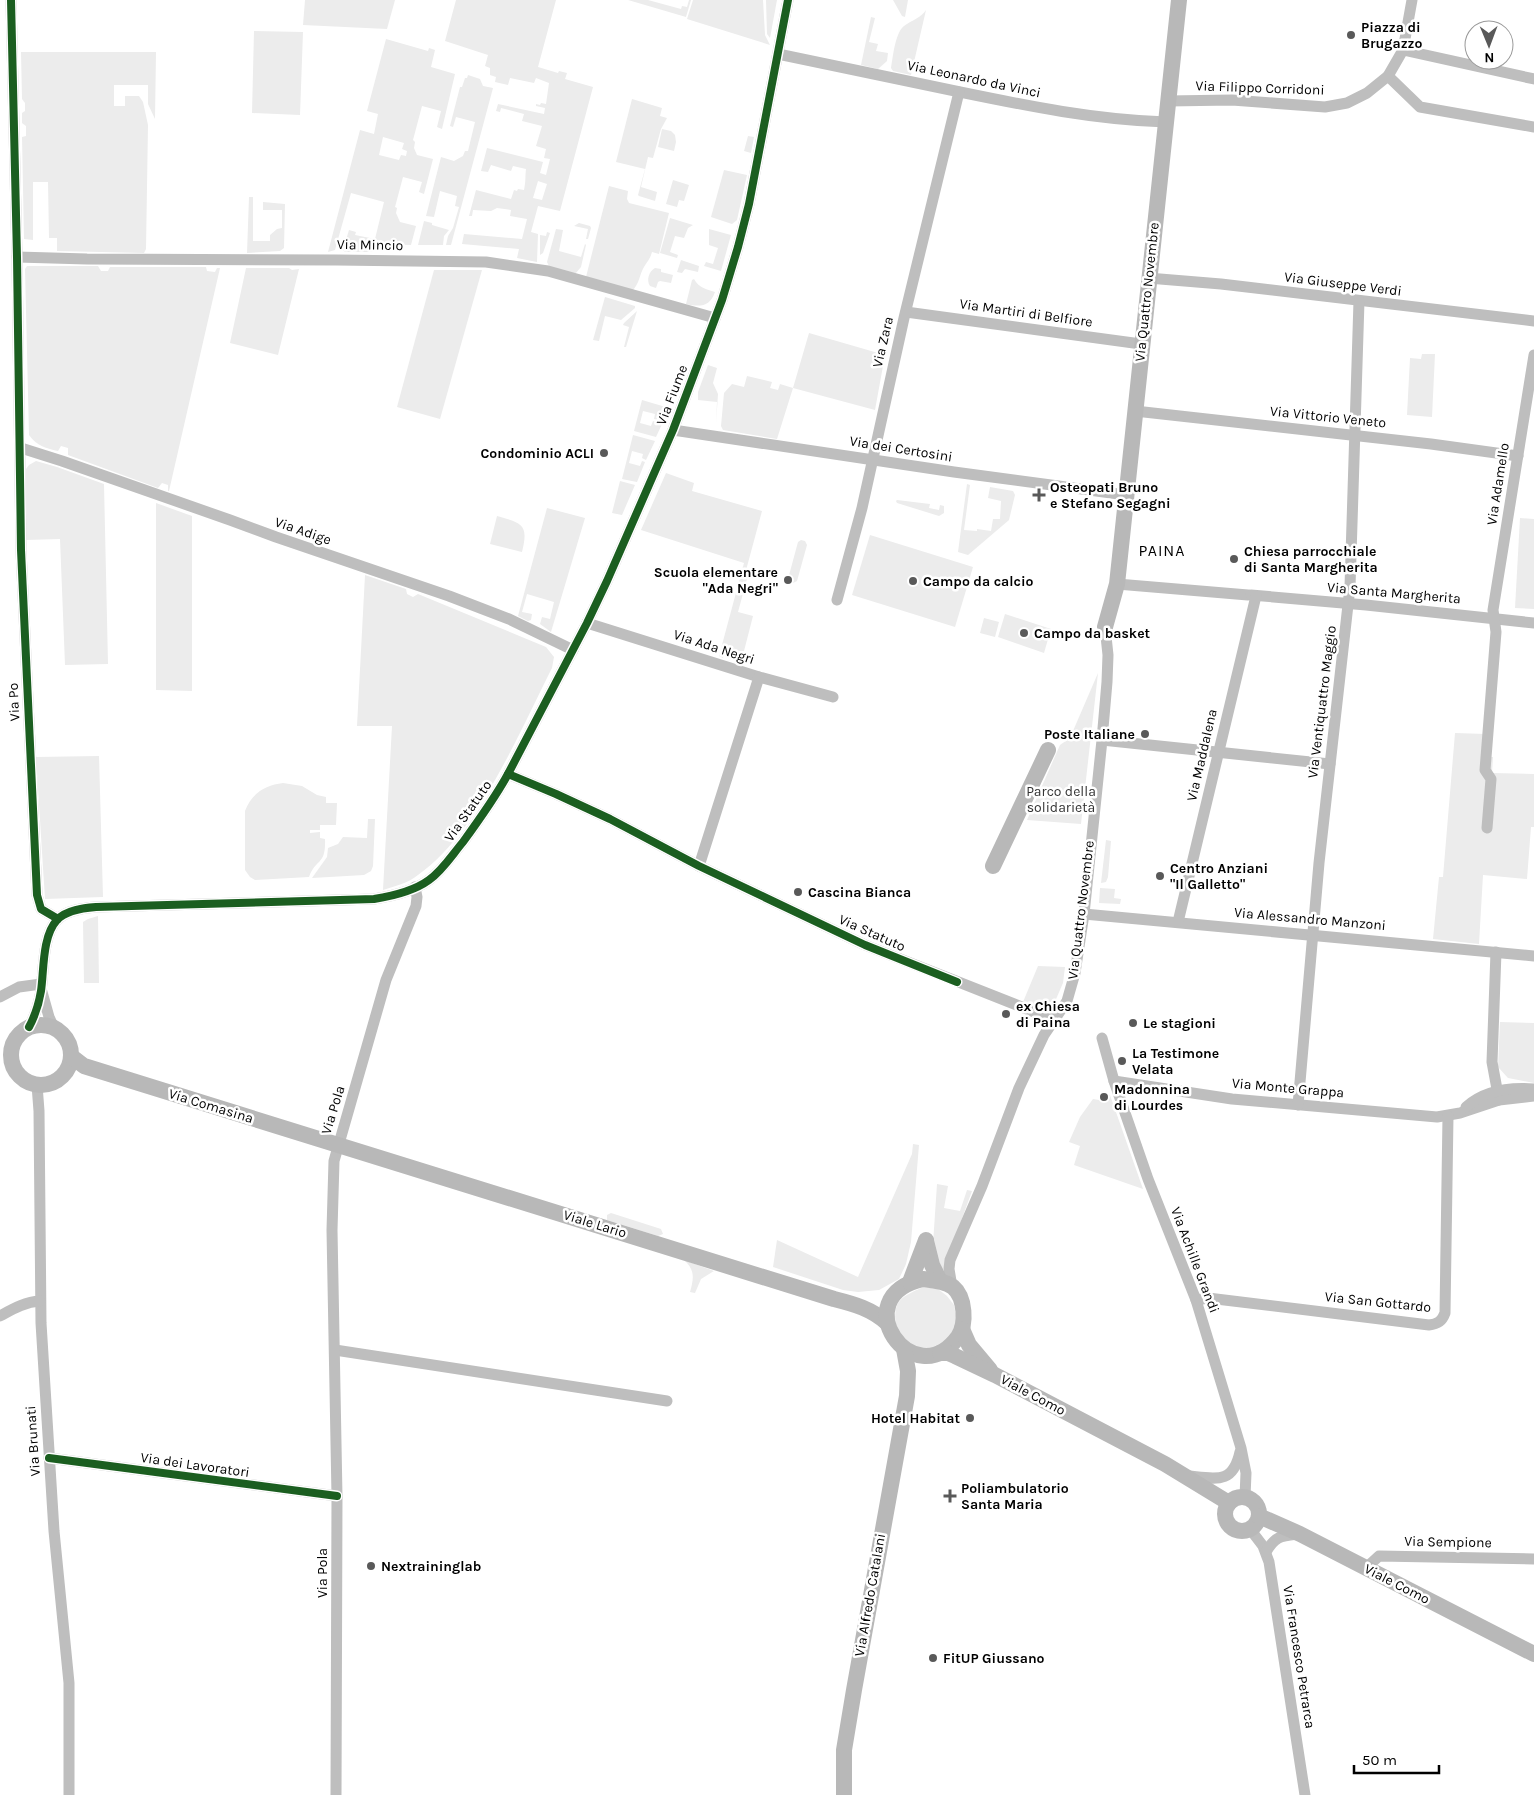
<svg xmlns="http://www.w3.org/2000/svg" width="1534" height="1795" font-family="Karla,sans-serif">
<rect width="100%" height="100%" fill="#fff"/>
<g fill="#ececec" fill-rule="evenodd">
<path d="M 305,0 L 395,0 L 387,29 L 303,25 Z"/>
<path d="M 456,0 L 556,0 L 538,67 L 558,73 L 559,71 L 567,73 L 565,79 L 593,87 L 560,211 L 538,206 L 531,232 L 538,234 L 537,262 L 517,258 L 519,249 L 462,244 L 464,234 L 522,239 L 527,219 L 510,216 L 511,210 L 497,208 L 491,211 L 473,210 L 472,216 L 469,216 L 476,190 L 511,199 L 514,190 L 517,191 L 518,189 L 524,190 C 526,181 525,177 526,169 L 513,166 L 511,171 L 491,165 L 488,172 L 481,171 L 487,148 L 543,162 L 540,173 L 546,175 L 550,159 L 544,158 L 546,149 L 536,146 L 542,126 L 522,121 L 524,114 L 501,108 L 500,112 L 496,111 L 498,104 L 544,114 L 545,108 L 536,106 L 536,104 L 540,105 L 541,103 L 546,104 L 549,83 L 536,78 L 534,83 L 510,78 L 508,85 L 495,82 L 496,77 L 490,75 L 490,68 L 485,66 L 488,55 L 445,41 ZM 538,181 L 547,184 L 542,200 L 533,198 Z"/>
<path d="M 628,0 L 648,0 L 681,9 L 682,6 L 687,7 L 689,0 L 691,0 L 686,17 Z"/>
<path d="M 693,0 L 763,0 L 765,35 L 770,45 L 687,19 Z"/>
<path d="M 766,0 L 777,0 L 770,38 L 767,34 Z"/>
<path d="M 893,0 L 908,0 L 905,17 L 902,16 Z"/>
<path d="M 926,10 L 911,75 L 893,71 L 891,68 C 893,57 895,33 904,26 C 912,20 921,18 926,10 Z"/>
<path d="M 871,17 L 875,18 L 869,42 L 878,44 L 876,51 L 888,53 L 887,61 L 878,69 L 861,65 Z"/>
<path d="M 254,31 L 303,32 L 300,115 L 252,113 Z"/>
<path d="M 386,39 L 428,51 L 429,48 L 435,50 L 431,67 L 455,74 L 442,129 L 437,127 L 441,111 L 422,106 L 413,140 L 415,142 L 414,148 L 417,155 L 433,159 L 424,194 L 419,192 L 422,182 L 403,177 L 395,207 L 397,208 L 396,213 L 400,222 L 416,226 L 411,245 L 376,244 L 374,252 L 345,252 L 343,250 L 349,230 L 356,232 L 355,235 L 375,239 L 384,202 L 351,193 L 335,250 L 328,252 L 360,130 L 374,134 L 378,114 L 367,111 ZM 383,137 L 404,143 L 402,149 L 407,151 L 406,156 L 401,155 L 399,160 L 379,155 Z"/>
<path d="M 21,52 L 156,52 L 155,119 L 148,104 L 148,85 L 114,85 L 114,106 L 125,106 L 125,96 L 139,96 L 143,102 L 148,125 L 146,249 L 144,253 L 57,251 L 57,238 L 49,238 L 48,182 L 33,182 L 33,240 L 24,239 L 22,137 L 26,136 L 26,126 L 22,123 L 22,113 L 25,111 L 25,103 L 22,99 Z"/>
<path d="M 468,75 L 480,79 L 483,86 L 493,88 L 451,245 L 446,245 L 448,236 L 453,228 L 459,207 L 455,206 L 457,196 L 440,191 L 434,217 L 426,216 L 441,157 L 454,161 L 463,156 L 465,151 L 468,151 L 475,122 L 456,117 L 453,127 L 450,126 L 460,87 L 462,87 L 465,78 L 467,78 Z"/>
<path d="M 632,99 L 662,108 L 660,116 L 667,118 L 661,129 L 653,158 L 648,157 L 641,187 L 657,192 L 655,201 L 639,196 L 638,195 L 645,169 L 616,162 Z"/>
<path d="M 662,129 L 671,131 L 675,135 L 676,142 L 674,151 L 658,147 Z"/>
<path d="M 748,136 L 754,137 L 751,153 L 744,151 Z"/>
<path d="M 724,170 L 747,175 L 737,220 L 732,224 L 711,217 Z"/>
<path d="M 673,180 L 689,185 L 684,201 L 679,200 L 677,207 L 666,204 Z"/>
<path d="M 609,186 L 628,191 L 627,199 L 629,203 L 669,213 L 659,254 L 652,252 C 650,260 645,264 642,271 C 639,278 639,283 633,290 L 586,277 Z"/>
<path d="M 249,197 L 253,197 L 253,241 L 270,241 L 270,235 L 277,229 L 282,228 L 282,210 L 263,210 L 263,202 L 285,204 L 284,248 L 280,251 L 247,253 Z"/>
<path d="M 670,218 L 693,225 L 688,228 L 684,238 L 675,236 L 670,252 L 678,255 L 677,258 L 660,253 Z"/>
<path d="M 424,221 L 432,223 L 432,225 L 449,230 L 444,236 L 443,245 L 418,245 Z"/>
<path d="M 579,223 L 590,226 L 591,228 L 588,239 L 586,239 L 588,229 L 574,226 Z"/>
<path d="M 556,229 L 563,230 L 559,251 L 581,257 L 585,244 L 586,245 L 581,267 L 575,274 L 549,266 L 547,262 Z"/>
<path d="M 709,229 L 731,235 L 721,271 L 704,266 L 706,262 L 713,264 L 718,248 L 709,245 Z"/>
<path d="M 547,232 L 550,233 L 543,253 L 540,255 L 540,235 L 546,236 Z"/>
<path d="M 681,260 L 699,266 L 698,272 L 685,269 L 682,273 L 677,272 Z"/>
<path d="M 27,266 L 98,266 L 101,271 L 108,271 L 110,267 L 206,267 L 207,271 L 215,272 L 217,268 L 220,268 L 169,491 L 168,491 L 168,485 L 162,483 L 158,488 L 68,455 L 68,448 L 61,446 L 58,451 C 45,448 37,446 29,435 L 25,269 Z"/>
<path d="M 246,268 L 289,268 L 292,270 L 299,269 L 278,355 L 230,343 Z"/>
<path d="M 655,268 L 661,269 L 661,272 L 673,275 L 671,283 L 660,281 L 658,282 L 656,288 L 650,286 C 646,280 649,271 655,268 Z"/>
<path d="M 434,270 L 482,270 L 440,419 L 397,407 Z"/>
<path d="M 694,279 C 699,288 706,289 715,292 C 710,307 700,307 686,304 L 692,280 Z"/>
<path d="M 605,297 L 635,306 L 635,308 L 621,320 L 605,316 L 599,341 L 593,340 Z"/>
<path d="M 637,311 L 626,347 L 624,347 L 629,327 L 623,325 L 624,323 Z"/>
<path d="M 809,333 L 885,355 L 875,410 L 793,388 L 777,439 L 723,430 L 721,426 L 724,393 L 732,384 L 744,387 L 747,376 L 772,382 L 770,388 L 778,390 L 780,384 L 793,388 Z"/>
<path d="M 1422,354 L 1435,354 L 1432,417 L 1407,415 L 1410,358 L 1421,359 Z"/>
<path d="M 708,365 L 717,368 L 713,383 L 718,394 L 716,424 L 717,402 L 698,400 L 698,392 Z"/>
<path d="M 642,400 L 669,408 L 663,421 L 654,419 L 655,414 L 643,411 L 640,423 L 651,426 L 653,421 L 662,424 L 656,437 L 634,431 Z"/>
<path d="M 633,435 L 655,441 L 646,460 L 642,458 L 643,454 L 632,451 L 629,463 L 640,466 L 642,461 L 645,462 L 637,482 L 622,479 Z"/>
<path d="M 36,461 L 57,467 L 104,484 L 108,664 L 65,665 L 60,539 L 26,540 L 26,469 L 29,465 Z"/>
<path d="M 666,473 L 694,483 L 692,491 L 762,511 L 745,574 L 748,575 L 738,612 L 753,616 L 744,651 L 725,651 L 723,658 L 719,656 L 744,563 L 641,530 Z"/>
<path d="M 620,481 L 635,485 L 622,515 L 612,513 Z"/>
<path d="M 967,484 L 970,485 L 964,530 L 977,531 L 977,529 L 991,531 L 993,519 L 1000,519 L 1001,501 L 988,498 L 990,487 L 1013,491 L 1015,495 L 1009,520 L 968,555 L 958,552 Z"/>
<path d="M 897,500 L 930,504 L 929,508 L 939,510 L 940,505 L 944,506 L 944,513 L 939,516 L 897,503 L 896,501 Z"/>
<path d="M 156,503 L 192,516 L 192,691 L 156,690 Z"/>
<path d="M 547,508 L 585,518 L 551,632 L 540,624 L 542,617 L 550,619 L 554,602 L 527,594 L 522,612 L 532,614 L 531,620 L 528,621 L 518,616 Z"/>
<path d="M 497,516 C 522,523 529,524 522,552 L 490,544 Z"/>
<path d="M 1520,518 L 1534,519 L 1534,609 L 1515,608 Z"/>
<path d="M 870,535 L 973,567 L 955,627 L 852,595 Z"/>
<path d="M 801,540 L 805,541 L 807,545 L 797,581 L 793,583 L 790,583 L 788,579 L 798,542 Z"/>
<path d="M 365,575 L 406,589 L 407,594 L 413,597 L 418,594 L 546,647 L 554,657 L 552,668 C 520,731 477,834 418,875 C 408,883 396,886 383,890 L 392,726 L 357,726 Z"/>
<path d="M 1005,614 L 1051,629 L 1044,653 L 998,637 Z"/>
<path d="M 984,618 L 999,622 L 995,637 L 980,633 Z"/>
<path d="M 1098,673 L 1081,824 L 1027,820 L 1060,745 L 1070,738 Z"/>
<path d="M 1455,733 L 1486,734 L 1485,757 L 1493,757 L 1492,773 L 1534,774 L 1534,827 L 1531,827 L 1527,879 L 1483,875 L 1479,944 L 1433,939 L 1439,877 L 1443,877 Z"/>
<path d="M 99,756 L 103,897 L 45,899 L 36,757 Z"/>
<path d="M 283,783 L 302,786 L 317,795 L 326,797 L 326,803 L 337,803 L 336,825 L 320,825 L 320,830 L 310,830 L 310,833 L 320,832 L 320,838 L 325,839 C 326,866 316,858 309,877 L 255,880 L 250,877 L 245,870 L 245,811 C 251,794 265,785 283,783 Z"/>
<path d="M 368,819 L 375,819 L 373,866 L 371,871 L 364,875 L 312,878 L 327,857 L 328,848 L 338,844 L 343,837 L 367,838 Z"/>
<path d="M 1106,840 L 1111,841 L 1108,877 L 1106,882 L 1101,883 Z"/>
<path d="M 1100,888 L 1115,889 L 1114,898 L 1121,899 L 1120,904 L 1099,903 Z"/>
<path d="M 98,916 L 99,983 L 84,983 L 83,922 L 88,919 Z"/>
<path d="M 1038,966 L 1065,967 L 1063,983 L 1050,1013 L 1023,1002 Z"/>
<path d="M 1500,1022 L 1534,1023 L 1534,1083 L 1508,1078 L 1498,1067 Z"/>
<path d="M 1102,1093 L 1110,1095 L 1143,1189 L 1074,1165 L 1080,1146 L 1069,1142 L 1080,1117 L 1093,1099 L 1099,1100 Z"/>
<path d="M 913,1144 L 919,1145 L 911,1242 L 906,1264 L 899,1279 L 879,1290 L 858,1292 L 843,1290 L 773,1267 L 777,1240 L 858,1277 L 912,1154 Z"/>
<path d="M 937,1184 L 948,1186 L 944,1208 L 960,1211 L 967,1190 L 972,1191 L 942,1273 L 933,1244 Z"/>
<path d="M 611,1213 L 661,1229 L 663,1234 L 658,1236 L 607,1220 L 607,1215 Z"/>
<path d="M 684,1260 L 714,1271 L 701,1279 L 695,1293 L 690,1292 C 694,1278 695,1270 684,1260 Z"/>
<path d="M 923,1287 L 938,1289 L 947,1296 L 954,1305 L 957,1321 L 954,1333 L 937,1348 L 916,1349 L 896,1331 C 893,1301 897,1299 923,1287 Z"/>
</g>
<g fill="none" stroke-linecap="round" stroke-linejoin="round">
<g stroke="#bebebe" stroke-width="11">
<path d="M 11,0 L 17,257 L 21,550 L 37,895 L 41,909 L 58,919"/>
<path d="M 1403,50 L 1534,79"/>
<path d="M 778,54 C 838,66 899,79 960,92 C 1028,106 1096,120 1166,122"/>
<path d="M 1388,76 L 1420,107 L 1534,127"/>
<path d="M 1168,101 L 1232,100 L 1325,107 L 1347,103 L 1367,93 L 1388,76 L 1403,50 L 1412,0"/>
<path d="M 17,257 L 87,259 L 337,260 L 486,262 L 548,271 L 715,318"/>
<path d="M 1148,278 L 1221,284 L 1534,321"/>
<path d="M 906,312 L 1141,344"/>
<path d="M 1135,411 L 1431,444 L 1518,456"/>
<path d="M 673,430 L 954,472 L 1126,495"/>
<path d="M 21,448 L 62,461 L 230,520 L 276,537 L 449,596 L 509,619 L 573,650"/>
<path d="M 1117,584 L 1248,595"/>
<path d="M 1251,595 L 1366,605 L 1534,623"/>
<path d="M 837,600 L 862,508 L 904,318 L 959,92"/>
<path d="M 587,623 L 759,677 L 833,697"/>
<path d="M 1102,740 L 1330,764"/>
<path d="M 508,774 L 556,794 L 610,819 L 699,866 L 865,945 L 1047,1017 L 1056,1018"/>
<path d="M 1487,828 L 1491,779 L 1485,770 L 1496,632 L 1493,610 L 1534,355"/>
<path d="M 699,866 L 759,677"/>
<path d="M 1084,914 L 1534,956"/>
<path d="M 1178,922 L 1256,596"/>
<path d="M 1496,952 L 1492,1062 L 1499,1100"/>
<path d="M 42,992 L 49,1017 L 54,1028"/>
<path d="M 0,997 L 19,987 L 41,984"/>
<path d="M 29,1027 C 35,1016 39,1003 41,991 C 44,971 42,936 57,920 C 66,910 84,908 96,907 L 374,899 C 393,896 414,891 429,880 C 443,870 452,855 463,842 C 479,820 495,798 508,774 L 587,623 L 607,581 L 673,430 L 722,300 L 738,247 L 749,204 L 788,0"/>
<path d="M 1102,1038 L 1114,1081 L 1148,1179 L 1196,1300 L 1241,1448 L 1246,1473 L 1245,1497"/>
<path d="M 1114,1081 L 1232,1099 L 1437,1117 L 1460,1113 L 1499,1100 L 1534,1096"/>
<path d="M 37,1085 L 39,1111 L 41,1323 L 54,1531 L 69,1683 L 69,1795"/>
<path d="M 1298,1105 L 1319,863 L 1350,587 L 1359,301"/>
<path d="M 1466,1107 C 1485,1090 1509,1087 1534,1089"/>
<path d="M 952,1287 L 949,1269 L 950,1260 L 982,1186 L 1019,1088 L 1044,1035 L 1067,1001 L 1075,973 L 1084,914 L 1102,740 L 1107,682 L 1108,655 L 1105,627"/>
<path d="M 1196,1300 L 1208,1298 L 1429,1325 C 1438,1324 1442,1321 1445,1313 L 1448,1116"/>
<path d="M 0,1316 C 13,1309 25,1302 40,1301"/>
<path d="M 335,1350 L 667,1401"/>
<path d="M 49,1458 L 337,1496"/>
<path d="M 1189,1476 C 1217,1479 1233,1484 1240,1452"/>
<path d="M 1250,1529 L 1263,1546 L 1269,1562 L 1305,1795"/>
<path d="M 1266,1552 C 1275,1536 1281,1536 1298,1534"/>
<path d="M 1366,1568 L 1379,1556 L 1534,1559"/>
<path d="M 336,1795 L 337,1496 L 332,1230 L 334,1161 L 386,980 L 416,906 L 417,897 L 415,887"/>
</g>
<g stroke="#b8b8b8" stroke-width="16">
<path d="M 1105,627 L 1117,584 L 1120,556 L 1179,0"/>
<path d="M 993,866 L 1048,750"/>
<circle cx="41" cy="1055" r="30"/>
<path d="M 71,1056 L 84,1066 L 834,1299 C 854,1304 872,1309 887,1323"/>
<path d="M 926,1241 L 932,1265 L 940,1281"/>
<path d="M 923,1279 C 932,1280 945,1281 953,1287 C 965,1297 967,1324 958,1337 C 914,1397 843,1297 923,1279 Z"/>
<path d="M 910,1282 L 926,1240"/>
<path d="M 962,1329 L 969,1345 L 990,1370"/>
<path d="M 940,1353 L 948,1353 L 955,1356 L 995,1375 L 1165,1464 L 1229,1503"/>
<circle cx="1242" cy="1514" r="17"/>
<path d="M 1259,1516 L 1300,1534 L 1534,1654"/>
<path d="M 844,1795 L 844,1750 L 854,1690 L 907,1396 L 908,1371 L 904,1349"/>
</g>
<defs>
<g id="cycleway">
<path d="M 11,0 L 17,257 L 21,550 L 37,895 L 41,909 L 58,919"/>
<path d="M 508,774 L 556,794 L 610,819 L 699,866 L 865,945 L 957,982"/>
<path d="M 29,1027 C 35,1016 39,1003 41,991 C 44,971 42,936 57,920 C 66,910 84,908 96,907 L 374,899 C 393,896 414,891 429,880 C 443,870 452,855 463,842 C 479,820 495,798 508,774 L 587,623 L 607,581 L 673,430 L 722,300 L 738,247 L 749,204 L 788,0"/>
<path d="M 49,1458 L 337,1496"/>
</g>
</defs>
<use href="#cycleway" stroke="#fff" stroke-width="11"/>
<use href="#cycleway" stroke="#1b5e20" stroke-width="8"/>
</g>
<g fill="#595959" stroke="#fff" stroke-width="2">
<circle cx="1351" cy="35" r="5"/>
<circle cx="604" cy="453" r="5"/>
<path d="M1036.5 487.5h5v5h5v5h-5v5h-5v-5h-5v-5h5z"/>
<circle cx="1234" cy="559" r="5"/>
<circle cx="788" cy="580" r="5"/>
<circle cx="913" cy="581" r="5"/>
<circle cx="1024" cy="633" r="5"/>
<circle cx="1145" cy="734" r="5"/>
<circle cx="1160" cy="876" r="5"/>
<circle cx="798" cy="892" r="5"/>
<circle cx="1006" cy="1014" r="5"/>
<circle cx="1133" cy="1023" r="5"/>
<circle cx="1122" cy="1061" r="5"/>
<circle cx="1104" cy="1097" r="5"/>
<circle cx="970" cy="1418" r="5"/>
<path d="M947.5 1488.5h5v5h5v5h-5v5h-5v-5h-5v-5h5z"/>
<circle cx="371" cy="1566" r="5"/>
<circle cx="933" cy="1658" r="5"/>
</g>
<g text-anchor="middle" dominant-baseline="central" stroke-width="5" stroke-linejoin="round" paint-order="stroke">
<g font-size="14" font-weight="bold" fill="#000" stroke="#fff" text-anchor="start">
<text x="1361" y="27">Piazza di<tspan x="1361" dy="16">Brugazzo</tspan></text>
<text x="594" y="453" text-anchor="end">Condominio ACLI</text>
<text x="1050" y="487">Osteopati Bruno<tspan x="1050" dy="16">e Stefano Segagni</tspan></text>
<text x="1244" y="551">Chiesa parrocchiale<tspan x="1244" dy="16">di Santa Margherita</tspan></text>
<text x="778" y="572" text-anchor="end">Scuola elementare<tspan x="778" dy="16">"Ada Negri"</tspan></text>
<text x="923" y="581">Campo da calcio</text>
<text x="1034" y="633">Campo da basket</text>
<text x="1135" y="734" text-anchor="end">Poste Italiane</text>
<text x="1170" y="868">Centro Anziani<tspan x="1170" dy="16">"Il Galletto"</tspan></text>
<text x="808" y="892">Cascina Bianca</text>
<text x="1016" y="1006">ex Chiesa<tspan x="1016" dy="16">di Paina</tspan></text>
<text x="1143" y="1023">Le stagioni</text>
<text x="1132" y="1053">La Testimone<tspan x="1132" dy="16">Velata</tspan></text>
<text x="1114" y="1089">Madonnina<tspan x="1114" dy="16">di Lourdes</tspan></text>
<text x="960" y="1418" text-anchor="end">Hotel Habitat</text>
<text x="961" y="1488">Poliambulatorio<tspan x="961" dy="16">Santa Maria</tspan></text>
<text x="381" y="1566">Nextraininglab</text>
<text x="943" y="1658">FitUP Giussano</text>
</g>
<g font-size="14" fill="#000" stroke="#fff">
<text transform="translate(974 79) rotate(12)">Via Leonardo da Vinci</text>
<text transform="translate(1260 88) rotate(2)">Via Filippo Corridoni</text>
<text transform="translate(370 245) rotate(1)">Via Mincio</text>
<text transform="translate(1343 284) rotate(7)">Via Giuseppe Verdi</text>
<text transform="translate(1147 292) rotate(-84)">Via Quattro Novembre</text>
<text transform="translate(1026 313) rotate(8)">Via Martiri di Belfiore</text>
<text transform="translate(883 342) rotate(-77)">Via Zara</text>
<text transform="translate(672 395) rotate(-69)">Via Fiume</text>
<text transform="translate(1328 417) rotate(6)">Via Vittorio Veneto</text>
<text transform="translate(901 449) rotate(9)">Via dei Certosini</text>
<text transform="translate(1498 484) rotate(-81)">Via Adamello</text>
<text transform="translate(303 531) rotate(19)">Via Adige</text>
<text transform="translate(1394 593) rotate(5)">Via Santa Margherita</text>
<text transform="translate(714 647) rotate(18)">Via Ada Negri</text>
<text transform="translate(14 702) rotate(-93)">Via Po</text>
<text transform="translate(1322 702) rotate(-83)">Via Ventiquattro Maggio</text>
<text transform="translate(1202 755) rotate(-77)">Via Maddalena</text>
<text transform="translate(468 811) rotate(-55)">Via Statuto</text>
<text transform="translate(1081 910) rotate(-83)">Via Quattro Novembre</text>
<text transform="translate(1310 919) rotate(5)">Via Alessandro Manzoni</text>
<text transform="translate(872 933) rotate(24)">Via Statuto</text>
<text transform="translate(1288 1088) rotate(5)">Via Monte Grappa</text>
<text transform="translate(211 1106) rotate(17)">Via Comasina</text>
<text transform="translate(333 1110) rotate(-73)">Via Pola</text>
<text transform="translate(595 1224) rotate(17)">Viale Lario</text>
<text transform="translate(1195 1260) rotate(69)">Via Achille Grandi</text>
<text transform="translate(1378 1302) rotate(6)">Via San Gottardo</text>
<text transform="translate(1033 1395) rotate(28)">Viale Como</text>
<text transform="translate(33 1441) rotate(-94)">Via Brunati</text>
<text transform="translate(195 1465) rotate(8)">Via dei Lavoratori</text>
<text transform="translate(1448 1542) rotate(1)">Via Sempione</text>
<text transform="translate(322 1573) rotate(-90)">Via Pola</text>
<text transform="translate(1397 1584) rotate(27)">Viale Como</text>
<text transform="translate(870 1595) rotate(-80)">Via Alfredo Catalani</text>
<text transform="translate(1299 1657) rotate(81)">Via Francesco Petrarca</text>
</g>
<g font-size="14" fill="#333" stroke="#fff">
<text x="1061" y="791">Parco della<tspan x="1061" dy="16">solidarietà</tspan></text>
</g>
<g font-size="16" letter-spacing="1" fill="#000" stroke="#fff">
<text x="1162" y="550">PAINA</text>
</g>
</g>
<g transform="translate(1489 45) rotate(179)"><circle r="24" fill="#ffffff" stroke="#999999"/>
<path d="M0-4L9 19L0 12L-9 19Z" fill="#595959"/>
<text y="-8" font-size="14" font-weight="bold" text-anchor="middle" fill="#000000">N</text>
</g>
<path d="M1354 1765v8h85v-8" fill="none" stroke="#000000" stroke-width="2.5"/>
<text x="1362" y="1765" font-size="15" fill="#000000" stroke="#ffffff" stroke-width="4" paint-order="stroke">50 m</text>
</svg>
